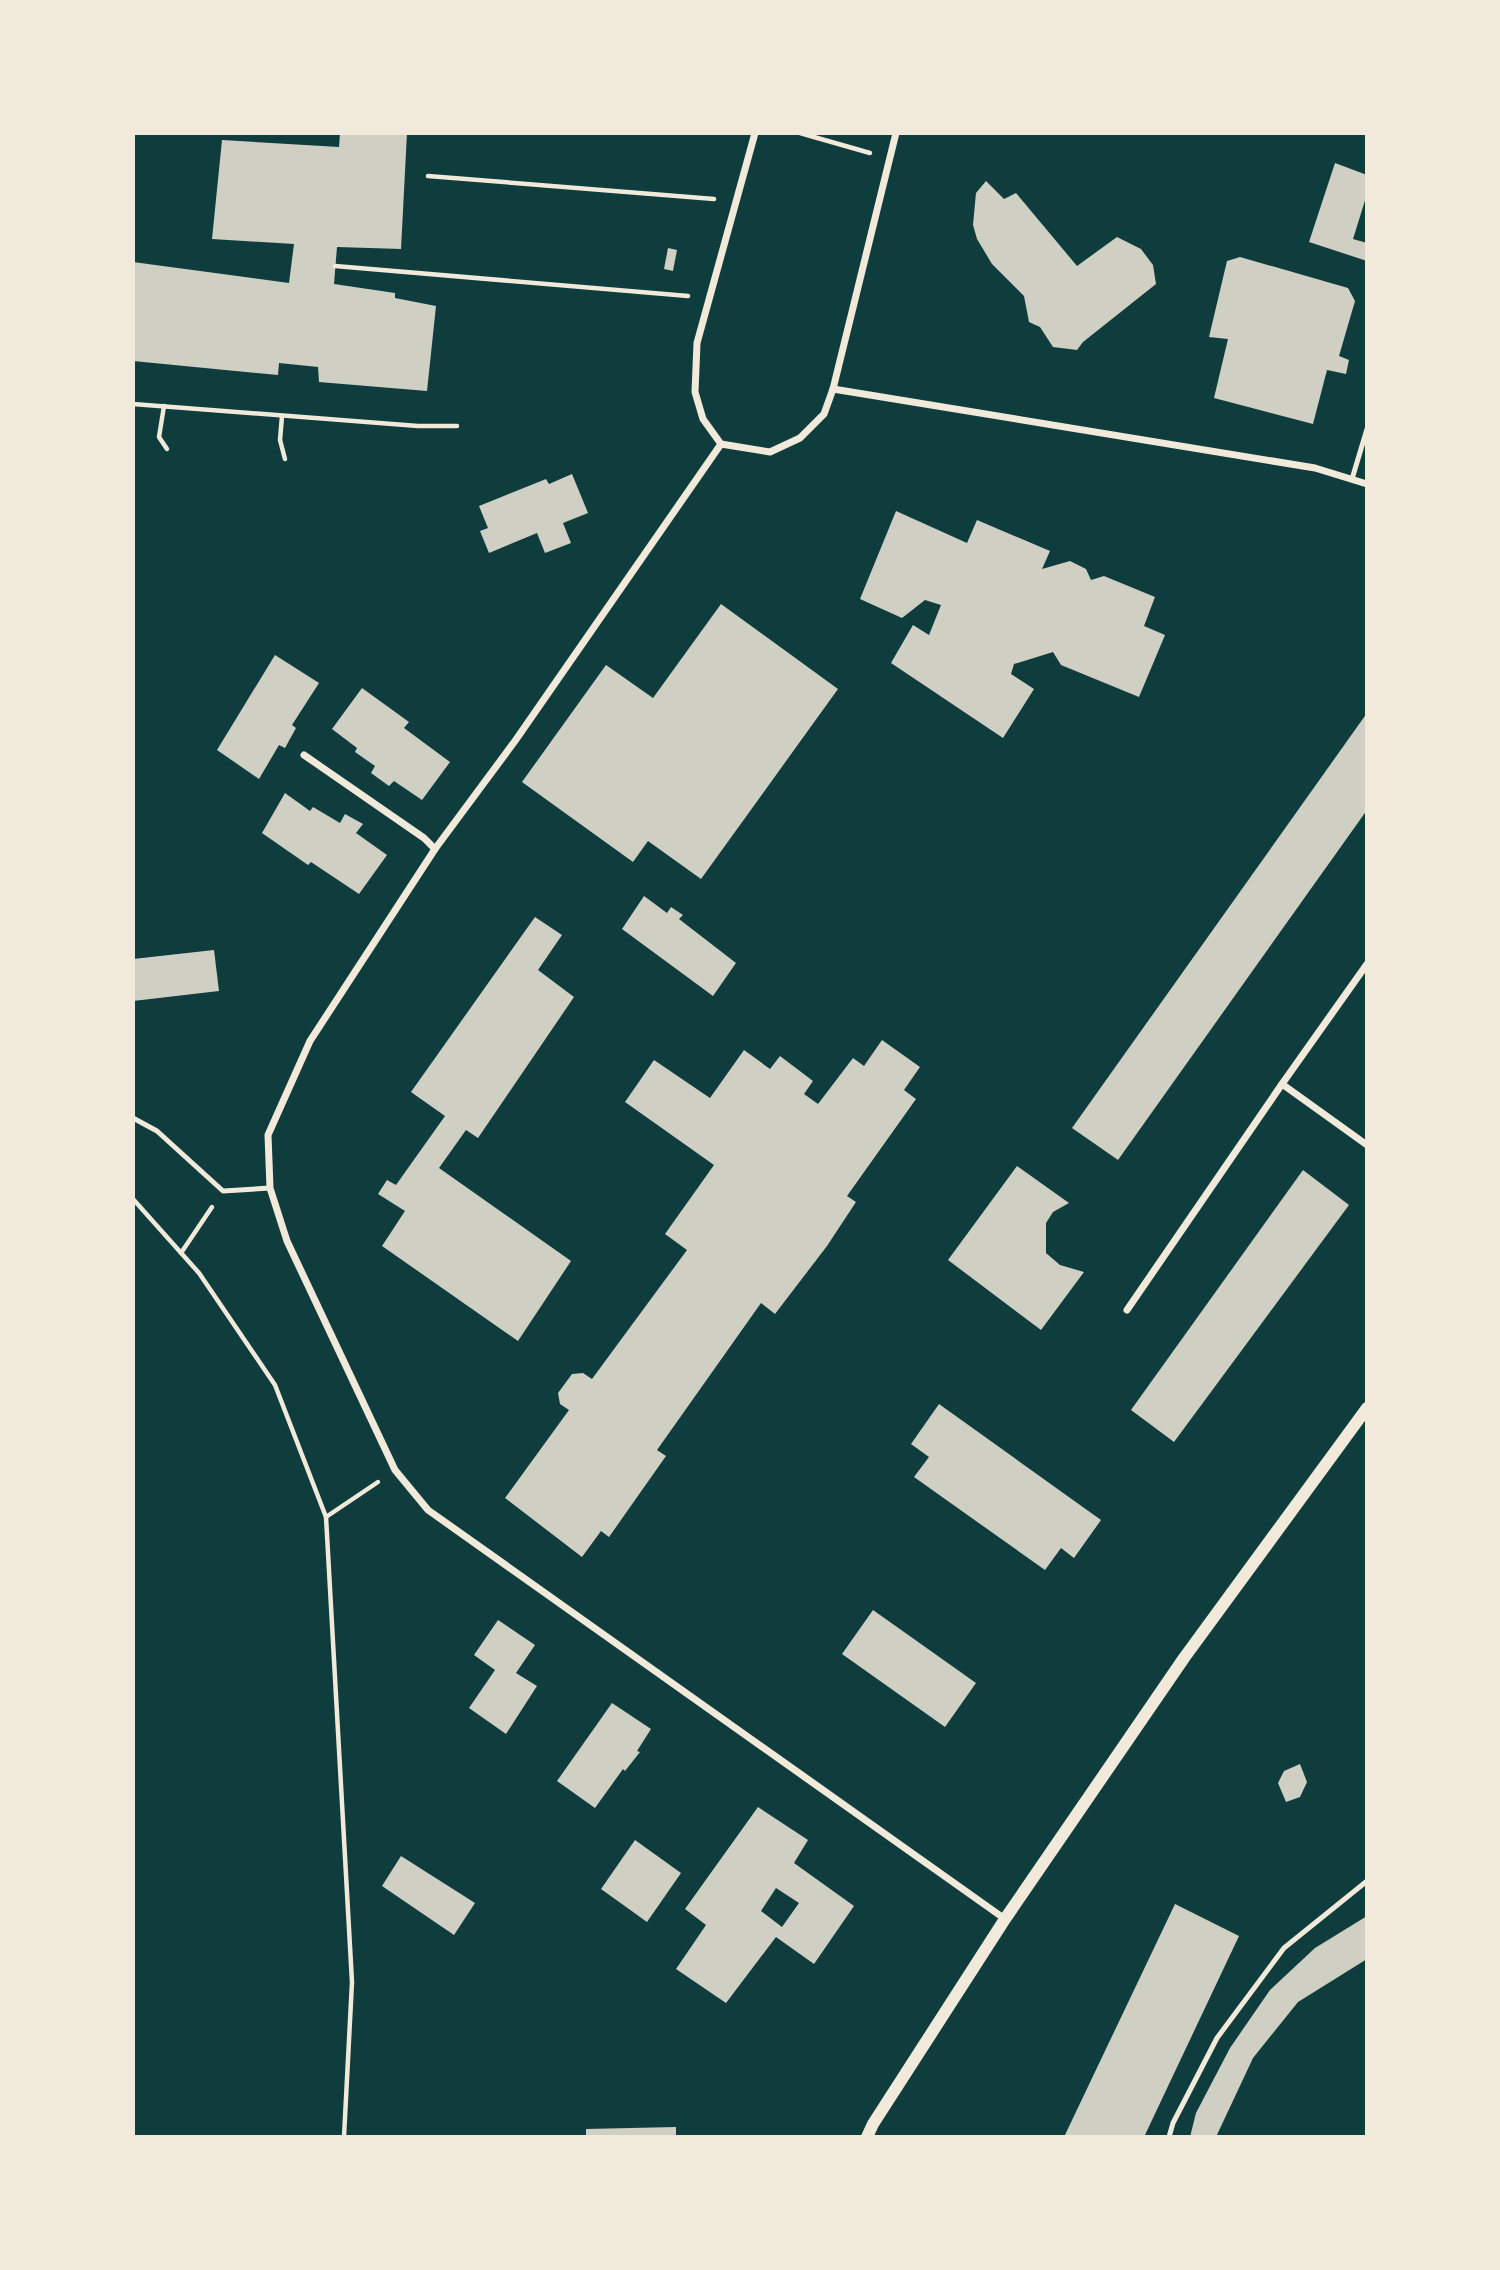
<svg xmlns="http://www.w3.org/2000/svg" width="1500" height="2270" font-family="'Fira Sans',sans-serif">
<rect width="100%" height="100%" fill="#0f3d3e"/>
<g fill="#cfcfc3" fill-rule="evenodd">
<path d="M 340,133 L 407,133 L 401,249 L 337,247 L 334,284 L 395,293 L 395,298 L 436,306 L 427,391 L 319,382 L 318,367 L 279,363 L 278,375 L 133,361 L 133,262 L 289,283 L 294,244 L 212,239 L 222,140 L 339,147 Z"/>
<path d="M 1335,163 L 1367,175 L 1367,194 L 1353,239 L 1367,243 L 1367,261 L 1309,242 Z"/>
<path d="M 986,181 L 1004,199 L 1016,193 L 1077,266 L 1117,237 L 1141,249 L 1153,265 L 1156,284 L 1083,342 L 1077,350 L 1053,347 L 1040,327 L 1029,322 L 1024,296 L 992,264 L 977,239 L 973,225 L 976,193 Z"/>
<path d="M 668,248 L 677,250 L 673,271 L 664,269 Z"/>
<path d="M 1240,257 L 1348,288 L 1355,301 L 1339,356 L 1349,360 L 1346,374 L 1327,370 L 1313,424 L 1214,398 L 1228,339 L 1209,337 L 1227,261 Z"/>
<path d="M 572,474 L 588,513 L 563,523 L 571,543 L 545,553 L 537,533 L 489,553 L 480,531 L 488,528 L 479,506 L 546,479 L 549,484 Z"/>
<path d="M 896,511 L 967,543 L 977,520 L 1050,551 L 1042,569 L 1070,561 L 1086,569 L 1091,580 L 1104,576 L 1155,597 L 1144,626 L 1165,635 L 1139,697 L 1061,665 L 1053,652 L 1014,664 L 1011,674 L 1034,689 L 1003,738 L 891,663 L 913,625 L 929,635 L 941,605 L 925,600 L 902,618 L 860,599 Z"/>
<path d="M 721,604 L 838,689 L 701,879 L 648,841 L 633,862 L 522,782 L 606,665 L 653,698 Z"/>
<path d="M 275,655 L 319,683 L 292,725 L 296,728 L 285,748 L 279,745 L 259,779 L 217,750 Z"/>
<path d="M 362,688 L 409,722 L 404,728 L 450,762 L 422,800 L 394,781 L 389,786 L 371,773 L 375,766 L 355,752 L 357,748 L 332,729 Z"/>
<path d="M 1367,713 L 1367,810 L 1118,1160 L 1072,1128 Z"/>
<path d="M 285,793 L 310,811 L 313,807 L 340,823 L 345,814 L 363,824 L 356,833 L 387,855 L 359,894 L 311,862 L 308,865 L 262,833 Z"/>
<path d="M 644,896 L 667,913 L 671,907 L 683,915 L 679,919 L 736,963 L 713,996 L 622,929 Z"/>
<path d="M 535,917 L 562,935 L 538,970 L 574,997 L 478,1138 L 466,1130 L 439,1168 L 571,1261 L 518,1341 L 382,1246 L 405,1211 L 378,1194 L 387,1180 L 396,1185 L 445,1116 L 411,1092 Z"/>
<path d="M 214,950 L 219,991 L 133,1001 L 133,959 Z"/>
<path d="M 882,1040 L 920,1067 L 904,1090 L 916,1099 L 847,1196 L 856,1202 L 827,1246 L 775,1314 L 761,1303 L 657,1450 L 666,1456 L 609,1537 L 601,1531 L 582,1557 L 505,1498 L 569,1410 L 560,1404 L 558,1393 L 572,1374 L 583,1373 L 592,1379 L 687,1250 L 665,1234 L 714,1165 L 625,1102 L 654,1060 L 710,1098 L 744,1050 L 770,1069 L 780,1056 L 813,1081 L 804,1094 L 818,1104 L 853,1058 L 864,1066 Z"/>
<path d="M 1017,1166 L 1069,1203 L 1053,1212 L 1046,1223 L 1046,1253 L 1060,1265 L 1084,1272 L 1041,1330 L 948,1260 Z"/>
<path d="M 1303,1170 L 1349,1205 L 1174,1442 L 1131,1410 Z"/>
<path d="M 939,1404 L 1101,1520 L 1074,1558 L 1061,1548 L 1045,1570 L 914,1477 L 929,1457 L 911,1444 Z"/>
<path d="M 873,1610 L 976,1683 L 945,1727 L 842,1654 Z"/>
<path d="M 498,1620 L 535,1645 L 516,1673 L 537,1686 L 506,1734 L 469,1708 L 495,1670 L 474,1655 Z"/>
<path d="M 612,1703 L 651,1729 L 637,1751 L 640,1752 L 625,1771 L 623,1769 L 595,1808 L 557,1781 Z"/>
<path d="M 1300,1764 L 1307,1782 L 1300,1797 L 1286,1802 L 1278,1783 L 1284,1771 Z"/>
<path d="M 758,1807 L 808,1840 L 794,1863 L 854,1906 L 814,1964 L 776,1937 L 726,2003 L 676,1969 L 706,1925 L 685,1909 ZM 776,1888 L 799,1903 L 782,1927 L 761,1911 Z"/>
<path d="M 635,1840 L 681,1873 L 647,1922 L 601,1889 Z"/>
<path d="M 401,1856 L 475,1903 L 454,1935 L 382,1886 Z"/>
<path d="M 1175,1904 L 1239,1936 L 1144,2137 L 1064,2137 Z"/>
<path d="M 1367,1916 L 1367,1959 L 1298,2002 L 1253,2058 L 1216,2137 L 1190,2137 L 1196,2113 L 1230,2048 L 1270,1990 L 1315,1948 Z"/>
<path d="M 676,2127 L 676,2137 L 586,2137 L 586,2129 Z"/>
</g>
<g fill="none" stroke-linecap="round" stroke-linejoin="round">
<g stroke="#f1e9da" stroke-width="4.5">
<path d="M 800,133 L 870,153"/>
<path d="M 428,176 L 714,199"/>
<path d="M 335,266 L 688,296"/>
<path d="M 133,404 L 418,426 L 457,426"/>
<path d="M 164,406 L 159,437 L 167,449"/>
<path d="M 282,416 L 280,440 L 285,459"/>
<path d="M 133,1199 L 199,1273 L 275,1385 L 326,1517 L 352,1982 L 344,2137"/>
<path d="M 181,1253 L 212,1207"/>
<path d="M 326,1517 L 378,1482"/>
</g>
<g stroke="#f1e9da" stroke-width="5">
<path d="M 1352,479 L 1367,429"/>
<path d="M 133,1118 L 157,1131 L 223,1191 L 270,1188"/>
<path d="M 1169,2137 L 1173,2123 L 1217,2038 L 1284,1948 L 1367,1881"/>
</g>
<g stroke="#f1e9da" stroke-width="7">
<path d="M 755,133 L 697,343 L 695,392 L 703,419 L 721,444 L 770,452 L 800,438 L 824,414 L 833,389 L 896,133"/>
<path d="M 833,389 L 1315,468 L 1367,484"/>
<path d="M 721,444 L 515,741 L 435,849 L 310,1041 L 268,1135 L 270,1188 L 287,1241 L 395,1470 L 428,1510 L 1005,1919"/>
<path d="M 304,755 L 424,838 L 435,849"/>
<path d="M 1367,964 L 1282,1084 L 1367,1145"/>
<path d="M 1127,1310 L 1282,1084"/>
</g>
<path stroke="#f1e9da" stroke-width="12" d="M 867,2137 L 873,2124 L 1005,1919 L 1184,1658 L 1367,1408"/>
</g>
<rect width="1500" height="2270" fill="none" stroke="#f1e9da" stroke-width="270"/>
</svg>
